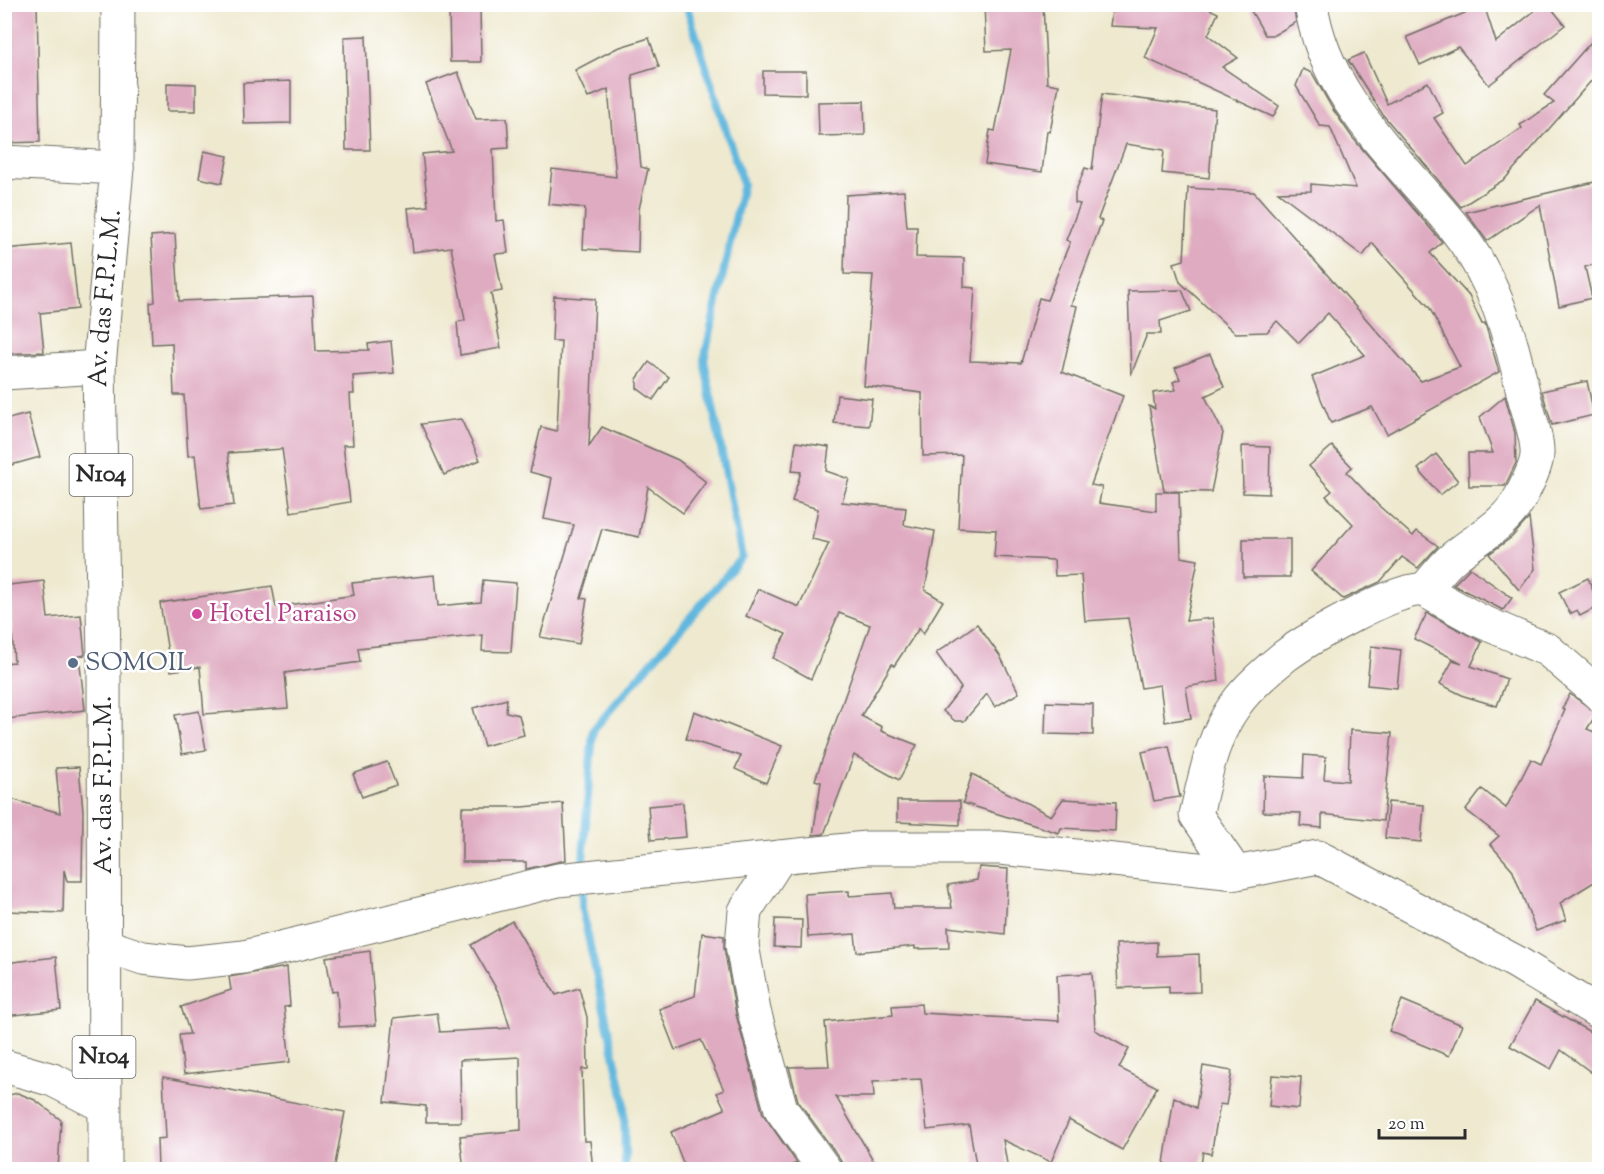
<svg xmlns="http://www.w3.org/2000/svg" width="1604" height="1174" font-family="'Sorts Mill Goudy',serif">
<rect width="100%" height="100%" fill="#fff"/>
<filter id="ink" filterUnits="userSpaceOnUse"><feTurbulence type="fractalNoise" baseFrequency=".0167" numOctaves="2"/><feDisplacementMap in="SourceGraphic" scale="12" xChannelSelector="R" yChannelSelector="G"/><feConvolveMatrix kernelMatrix="1 2 1 2 8 2 1 2 1" color-interpolation-filters="sRGB"/></filter>
<filter id="wash" filterUnits="userSpaceOnUse"><feTurbulence type="fractalNoise" baseFrequency=".008" numOctaves="4" result="noise"/><feDisplacementMap in="SourceGraphic" scale="24" xChannelSelector="R" yChannelSelector="G"/><feGaussianBlur stdDeviation="1.35" result="paint"/><feColorMatrix in="noise" values="0 0 0 0 0 0 0 0 0 0 0 0 0 0 0 0 0 1.4 0 .05"/><feComposite in="paint" operator="in"/></filter>
<g filter="url(#wash)">
<rect width="100%" height="100%" fill="#eee9cf"/>
<g fill="none" stroke-linecap="round" stroke-linejoin="round">
<g stroke="#61b7de" stroke-width="8">
<path d="M 582,871 L 593,730 L 742,557 L 704,360 L 743,184 L 686,4"/>
<path d="M 582,884 L 582,909 L 624,1100 L 625,1170"/>
</g>
</g>
<g id="blocks">
<g fill="#dfabc1">
<path d="M 4,4 L 37,4 L 40,142 L 4,143 Z"/>
<path d="M 984,4 L 1043,4 L 1047,83 L 1059,85 L 1050,132 L 1047,131 L 1042,172 L 985,164 L 990,130 L 995,131 L 1011,50 L 986,51 Z"/>
<path d="M 1113,4 L 1199,4 L 1218,13 L 1208,35 L 1238,58 L 1222,67 L 1279,106 L 1273,117 L 1145,58 L 1158,28 L 1110,26 Z"/>
<path d="M 1247,4 L 1293,4 L 1296,22 L 1274,35 L 1265,35 Z"/>
<path d="M 1543,4 L 1548,4 L 1565,25 L 1489,85 L 1458,47 L 1420,65 L 1407,37 L 1484,5 L 1496,42 Z"/>
<path d="M 449,7 L 480,7 L 481,62 L 450,62 Z"/>
<path d="M 1599,33 L 1599,72 L 1505,179 L 1461,207 L 1383,115 L 1348,60 L 1364,53 L 1387,104 L 1428,82 L 1443,113 L 1434,118 L 1467,166 L 1522,128 L 1520,125 L 1554,103 L 1544,95 Z"/>
<path d="M 366,36 L 370,150 L 346,150 L 344,37 Z"/>
<path d="M 649,38 L 659,67 L 632,75 L 641,167 L 648,169 L 639,209 L 638,252 L 583,249 L 585,208 L 548,204 L 552,169 L 616,177 L 608,89 L 588,98 L 575,70 L 617,48 Z"/>
<path d="M 1303,69 L 1312,73 L 1332,108 L 1352,137 L 1442,242 L 1430,253 L 1469,296 L 1482,324 L 1485,323 L 1499,372 L 1387,434 L 1372,407 L 1331,423 L 1312,377 L 1365,355 L 1328,313 L 1299,343 L 1277,321 L 1267,332 L 1235,333 L 1180,282 L 1174,263 L 1184,260 L 1188,188 L 1254,192 L 1421,381 L 1460,367 L 1429,307 L 1372,243 L 1363,256 L 1278,192 L 1311,191 L 1311,184 L 1356,188 L 1330,127 L 1320,126 L 1296,86 Z"/>
<path d="M 763,71 L 806,71 L 806,94 L 763,93 Z"/>
<path d="M 458,72 L 476,119 L 507,118 L 509,148 L 493,149 L 496,221 L 504,220 L 508,253 L 495,254 L 502,291 L 491,293 L 501,348 L 460,355 L 457,322 L 465,320 L 451,247 L 413,252 L 408,208 L 428,206 L 422,154 L 452,151 L 426,84 Z"/>
<path d="M 291,81 L 291,123 L 244,124 L 243,83 Z"/>
<path d="M 167,83 L 196,84 L 196,111 L 167,111 Z"/>
<path d="M 1102,94 L 1215,109 L 1209,178 L 1162,173 L 1164,150 L 1126,144 L 1098,219 L 1102,221 L 1071,305 L 1077,306 L 1062,372 L 1123,396 L 1091,485 L 1102,487 L 1099,503 L 1156,511 L 1156,492 L 1179,492 L 1181,557 L 1198,560 L 1186,621 L 1213,618 L 1219,681 L 1186,687 L 1191,718 L 1165,722 L 1160,685 L 1141,688 L 1128,618 L 1085,621 L 1081,575 L 1055,576 L 1054,560 L 994,557 L 996,530 L 958,528 L 962,455 L 923,456 L 922,393 L 864,386 L 873,275 L 844,274 L 846,195 L 904,191 L 907,227 L 917,227 L 916,257 L 964,258 L 964,287 L 975,288 L 970,361 L 1021,363 L 1039,298 L 1047,300 L 1070,242 L 1066,240 L 1080,204 L 1075,203 L 1075,193 L 1085,168 L 1092,170 Z"/>
<path d="M 864,101 L 865,135 L 819,136 L 818,102 Z"/>
<path d="M 204,151 L 228,156 L 222,183 L 199,178 Z"/>
<path d="M 1599,181 L 1599,263 L 1585,267 L 1592,298 L 1559,306 L 1540,205 L 1487,241 L 1466,212 Z"/>
<path d="M 175,234 L 179,301 L 313,296 L 316,351 L 369,350 L 368,344 L 391,341 L 394,373 L 353,376 L 354,394 L 350,394 L 353,445 L 343,445 L 350,502 L 291,512 L 282,449 L 228,453 L 234,505 L 201,509 L 195,455 L 188,456 L 184,395 L 174,395 L 172,343 L 152,344 L 150,303 L 155,302 L 151,236 Z"/>
<path d="M 71,243 L 78,309 L 40,313 L 44,352 L 4,354 L 4,249 Z"/>
<path d="M 1182,290 L 1191,311 L 1160,321 L 1161,334 L 1147,334 L 1131,375 L 1128,291 Z"/>
<path d="M 554,296 L 595,299 L 589,446 L 602,427 L 678,460 L 706,482 L 683,513 L 648,487 L 639,537 L 602,529 L 581,598 L 587,599 L 579,644 L 540,637 L 574,525 L 544,519 L 552,478 L 530,472 L 541,427 L 557,431 L 561,341 L 552,341 Z"/>
<path d="M 1210,354 L 1224,387 L 1205,396 L 1223,433 L 1211,492 L 1164,491 L 1149,406 L 1155,409 L 1153,393 L 1176,390 L 1173,382 L 1180,379 L 1175,368 Z"/>
<path d="M 649,362 L 669,377 L 653,400 L 637,388 L 637,379 Z"/>
<path d="M 1587,381 L 1594,415 L 1552,425 L 1542,391 Z"/>
<path d="M 837,395 L 872,399 L 869,426 L 834,423 Z"/>
<path d="M 1505,396 L 1515,433 L 1516,463 L 1505,486 L 1469,486 L 1468,453 L 1493,453 L 1480,417 Z"/>
<path d="M 28,414 L 40,457 L 4,467 L 4,420 Z"/>
<path d="M 461,419 L 480,460 L 444,475 L 421,424 Z"/>
<path d="M 796,442 L 829,447 L 826,471 L 849,479 L 842,502 L 906,508 L 904,525 L 935,531 L 925,590 L 943,601 L 923,634 L 919,628 L 894,666 L 892,664 L 861,716 L 882,727 L 881,731 L 917,745 L 899,780 L 854,755 L 824,834 L 813,835 L 821,782 L 815,780 L 870,625 L 839,613 L 811,679 L 773,658 L 786,634 L 746,616 L 758,589 L 799,607 L 829,543 L 812,539 L 818,509 L 792,501 L 801,472 L 792,471 Z"/>
<path d="M 1242,446 L 1270,447 L 1269,494 L 1243,493 Z"/>
<path d="M 1332,446 L 1352,467 L 1347,472 L 1378,505 L 1413,536 L 1417,531 L 1438,546 L 1418,568 L 1402,557 L 1380,582 L 1343,599 L 1311,571 L 1353,524 L 1326,496 L 1332,491 L 1309,466 Z"/>
<path d="M 1436,454 L 1458,481 L 1440,495 L 1418,469 Z"/>
<path d="M 1529,518 L 1535,569 L 1519,590 L 1489,554 L 1512,537 Z"/>
<rect x="1243" y="539" width="47" height="38"/>
<path d="M 1470,568 L 1512,598 L 1503,610 L 1453,585 Z"/>
<path d="M 435,575 L 438,606 L 481,602 L 483,580 L 516,583 L 511,652 L 482,651 L 483,635 L 358,648 L 360,662 L 285,673 L 288,708 L 204,714 L 200,667 L 171,671 L 160,603 L 272,586 L 276,607 L 354,595 L 352,583 Z"/>
<path d="M 1588,578 L 1599,606 L 1580,616 L 1577,610 L 1570,614 L 1559,592 Z"/>
<path d="M 44,581 L 48,618 L 81,615 L 85,655 L 79,656 L 85,710 L 7,719 L 4,663 L 14,662 L 9,585 Z"/>
<path d="M 1427,613 L 1482,642 L 1471,666 L 1507,679 L 1497,706 L 1464,696 L 1440,684 L 1453,660 L 1462,663 L 1414,639 Z"/>
<path d="M 977,624 L 1000,656 L 1019,693 L 995,707 L 987,694 L 964,721 L 955,721 L 943,711 L 961,688 L 936,653 Z"/>
<path d="M 1371,646 L 1401,650 L 1397,688 L 1367,685 Z"/>
<path d="M 1570,694 L 1597,713 L 1587,729 L 1599,734 L 1599,879 L 1560,903 L 1566,920 L 1536,931 L 1512,869 L 1490,844 L 1499,836 L 1466,810 L 1482,789 L 1506,808 L 1531,759 L 1541,764 L 1565,710 L 1562,709 Z"/>
<path d="M 507,699 L 506,712 L 519,715 L 524,735 L 484,746 L 473,708 Z"/>
<path d="M 1046,702 L 1093,704 L 1093,735 L 1045,734 Z"/>
<path d="M 199,711 L 206,750 L 182,754 L 175,715 Z"/>
<path d="M 694,711 L 782,746 L 766,783 L 735,769 L 741,756 L 686,739 Z"/>
<path d="M 1350,730 L 1392,733 L 1383,821 L 1322,814 L 1322,828 L 1300,826 L 1301,813 L 1263,812 L 1264,776 L 1303,778 L 1304,755 L 1326,757 L 1324,779 L 1348,781 Z"/>
<path d="M 1169,746 L 1180,797 L 1154,801 L 1142,752 Z"/>
<path d="M 387,762 L 396,785 L 362,797 L 353,774 Z"/>
<path d="M 79,767 L 83,811 L 82,881 L 67,881 L 64,870 L 63,913 L 6,911 L 4,797 L 60,813 L 56,768 Z"/>
<path d="M 972,774 L 1051,816 L 1063,799 L 1116,802 L 1115,831 L 1061,828 L 1059,833 L 963,803 Z"/>
<path d="M 897,801 L 960,801 L 960,825 L 897,822 Z"/>
<path d="M 1388,802 L 1424,805 L 1421,842 L 1385,838 Z"/>
<path d="M 563,803 L 566,860 L 526,869 L 526,862 L 462,862 L 462,807 L 523,807 Z"/>
<path d="M 683,803 L 686,837 L 651,840 L 648,806 Z"/>
<path d="M 979,867 L 1008,869 L 1005,934 L 948,927 L 949,948 L 915,949 L 915,946 L 857,952 L 855,934 L 808,937 L 805,894 L 849,891 L 849,896 L 892,893 L 894,908 L 952,908 L 948,885 L 977,880 Z"/>
<path d="M 775,919 L 802,920 L 801,948 L 774,947 Z"/>
<path d="M 512,921 L 556,995 L 579,988 L 587,1017 L 588,1069 L 582,1069 L 584,1141 L 590,1141 L 593,1170 L 464,1170 L 460,1136 L 521,1130 L 520,1057 L 460,1060 L 461,1122 L 426,1122 L 426,1106 L 385,1102 L 394,1018 L 437,1013 L 440,1032 L 510,1028 L 500,995 L 471,945 Z"/>
<path d="M 702,933 L 724,936 L 724,948 L 736,1014 L 763,1114 L 797,1163 L 781,1170 L 686,1170 L 671,1132 L 725,1109 L 717,1093 L 724,1090 L 701,1040 L 675,1050 L 659,1009 L 695,996 Z"/>
<path d="M 1157,942 L 1157,956 L 1199,954 L 1200,992 L 1169,993 L 1169,986 L 1118,988 L 1116,944 Z"/>
<path d="M 370,951 L 376,1025 L 339,1027 L 337,991 L 332,992 L 326,957 Z"/>
<path d="M 56,957 L 61,1010 L 4,1016 L 4,963 Z"/>
<path d="M 287,967 L 290,1006 L 284,1007 L 290,1062 L 184,1074 L 179,1035 L 190,1034 L 181,1007 L 231,990 L 229,977 Z"/>
<path d="M 1092,973 L 1095,1030 L 1129,1049 L 1119,1068 L 1157,1087 L 1122,1150 L 1069,1120 L 1051,1162 L 1003,1140 L 1008,1170 L 977,1170 L 969,1125 L 927,1130 L 921,1079 L 873,1081 L 874,1097 L 836,1097 L 879,1170 L 844,1170 L 840,1159 L 798,1101 L 789,1067 L 829,1066 L 825,1022 L 893,1015 L 892,1006 L 921,1004 L 922,1013 L 1059,1021 L 1057,975 Z"/>
<path d="M 1402,1000 L 1462,1025 L 1449,1056 L 1389,1031 Z"/>
<path d="M 1535,1001 L 1599,1037 L 1599,1078 L 1561,1050 L 1551,1069 L 1510,1046 Z"/>
<path d="M 1203,1066 L 1232,1071 L 1226,1105 L 1220,1104 L 1211,1154 L 1203,1152 L 1200,1170 L 1163,1170 L 1174,1097 L 1196,1108 Z"/>
<path d="M 1272,1075 L 1301,1077 L 1299,1109 L 1269,1106 Z"/>
<path d="M 163,1077 L 345,1112 L 334,1170 L 158,1170 L 157,1139 L 166,1138 Z"/>
<path d="M 18,1093 L 35,1100 L 61,1120 L 58,1170 L 4,1170 L 4,1096 Z"/>
</g>
</g>
</g>
<g filter="url(#ink)">
<use href="#blocks" fill-opacity="0" stroke="#6f6e64" stroke-width="1.5"/>
<g fill="none" stroke-linecap="round" stroke-linejoin="round">
<defs>
<g id="minor">
<path d="M 1311,4 C 1324,98 1401,161 1456,230 C 1493,276 1511,336 1523,392 C 1527,409 1538,438 1537,454 C 1537,466 1526,486 1521,496 C 1506,525 1477,538 1454,557 C 1443,566 1434,579 1424,590"/>
<path d="M 4,162 L 117,168"/>
<path d="M 4,373 L 99,367"/>
<path d="M 780,857 L 745,911 L 742,945 L 754,1011 L 781,1109 L 825,1170"/>
<path d="M 1236,873 L 1196,815 C 1205,777 1212,736 1236,704 C 1246,689 1271,667 1285,656 C 1308,639 1398,586 1424,590 L 1476,619 L 1548,650 L 1600,695"/>
<path d="M 104,945 L 143,958 L 187,963 L 244,957 L 558,880 L 866,848 L 1000,848 L 1236,873 L 1318,857 L 1516,962 L 1600,1013"/>
<path d="M 4,1066 L 53,1080 L 104,1106"/>
</g>
<g id="major">
<path id="s1" d="M 105,1170 L 104,663 L 99,367 L 117,168 L 118,4"/>
</g>
</defs>
<use href="#minor" stroke="#6f6e64" stroke-width="35"/>
<use href="#major" stroke="#6f6e64" stroke-width="35"/>
<use href="#minor" stroke="#fff" stroke-width="33"/>
<use href="#major" stroke="#fff" stroke-width="33"/>
</g>
</g>
<circle fill="#d1479c" stroke="#fff" stroke-width="2" cx="197" cy="614" r="6"/>
<circle fill="#5c6f8a" stroke="#fff" stroke-width="2" cx="73" cy="663" r="6"/>
<g text-anchor="middle" dominant-baseline="central" stroke-width="5" stroke-linejoin="round" paint-order="stroke">
<g fill="#fff" stroke="#6b6b6b" stroke-width="1.5">
<rect x="69.5" y="454" width="63" height="42" rx="4.5"/>
<rect x="72.5" y="1036" width="63" height="42" rx="4.5"/>
</g>
<g font-size="24" font-weight="bold" fill="#2b2b2b">
<text x="101" y="475">N104</text>
<text x="104" y="1057">N104</text>
</g>
<g font-size="26" fill="#2b2b2b" stroke="#fff">
<text stroke="none"><textPath href="#s1" startOffset="872">Av. das F.P.L.M.</textPath></text>
<text transform="translate(104 785) rotate(-90)">Av. das F.P.L.M.</text>
</g>
<g font-size="26" fill="#b23c85" stroke="#fff" text-anchor="start">
<text x="209" y="614">Hotel Paraiso</text>
</g>
<g font-size="26" fill="#4e5e75" stroke="#fff" text-anchor="start">
<text x="85" y="663">SOMOIL</text>
</g>
</g>
<rect width="1604" height="1174" fill="none" stroke="#fff" stroke-width="24"/>
<path d="M1379 1129v9h86v-9" fill="none" stroke="#2b2b2b" stroke-width="3"/>
<text x="1388" y="1129" font-size="18" fill="#2b2b2b" stroke="#ffffff" stroke-width="4.5" paint-order="stroke">20 m</text>
</svg>
